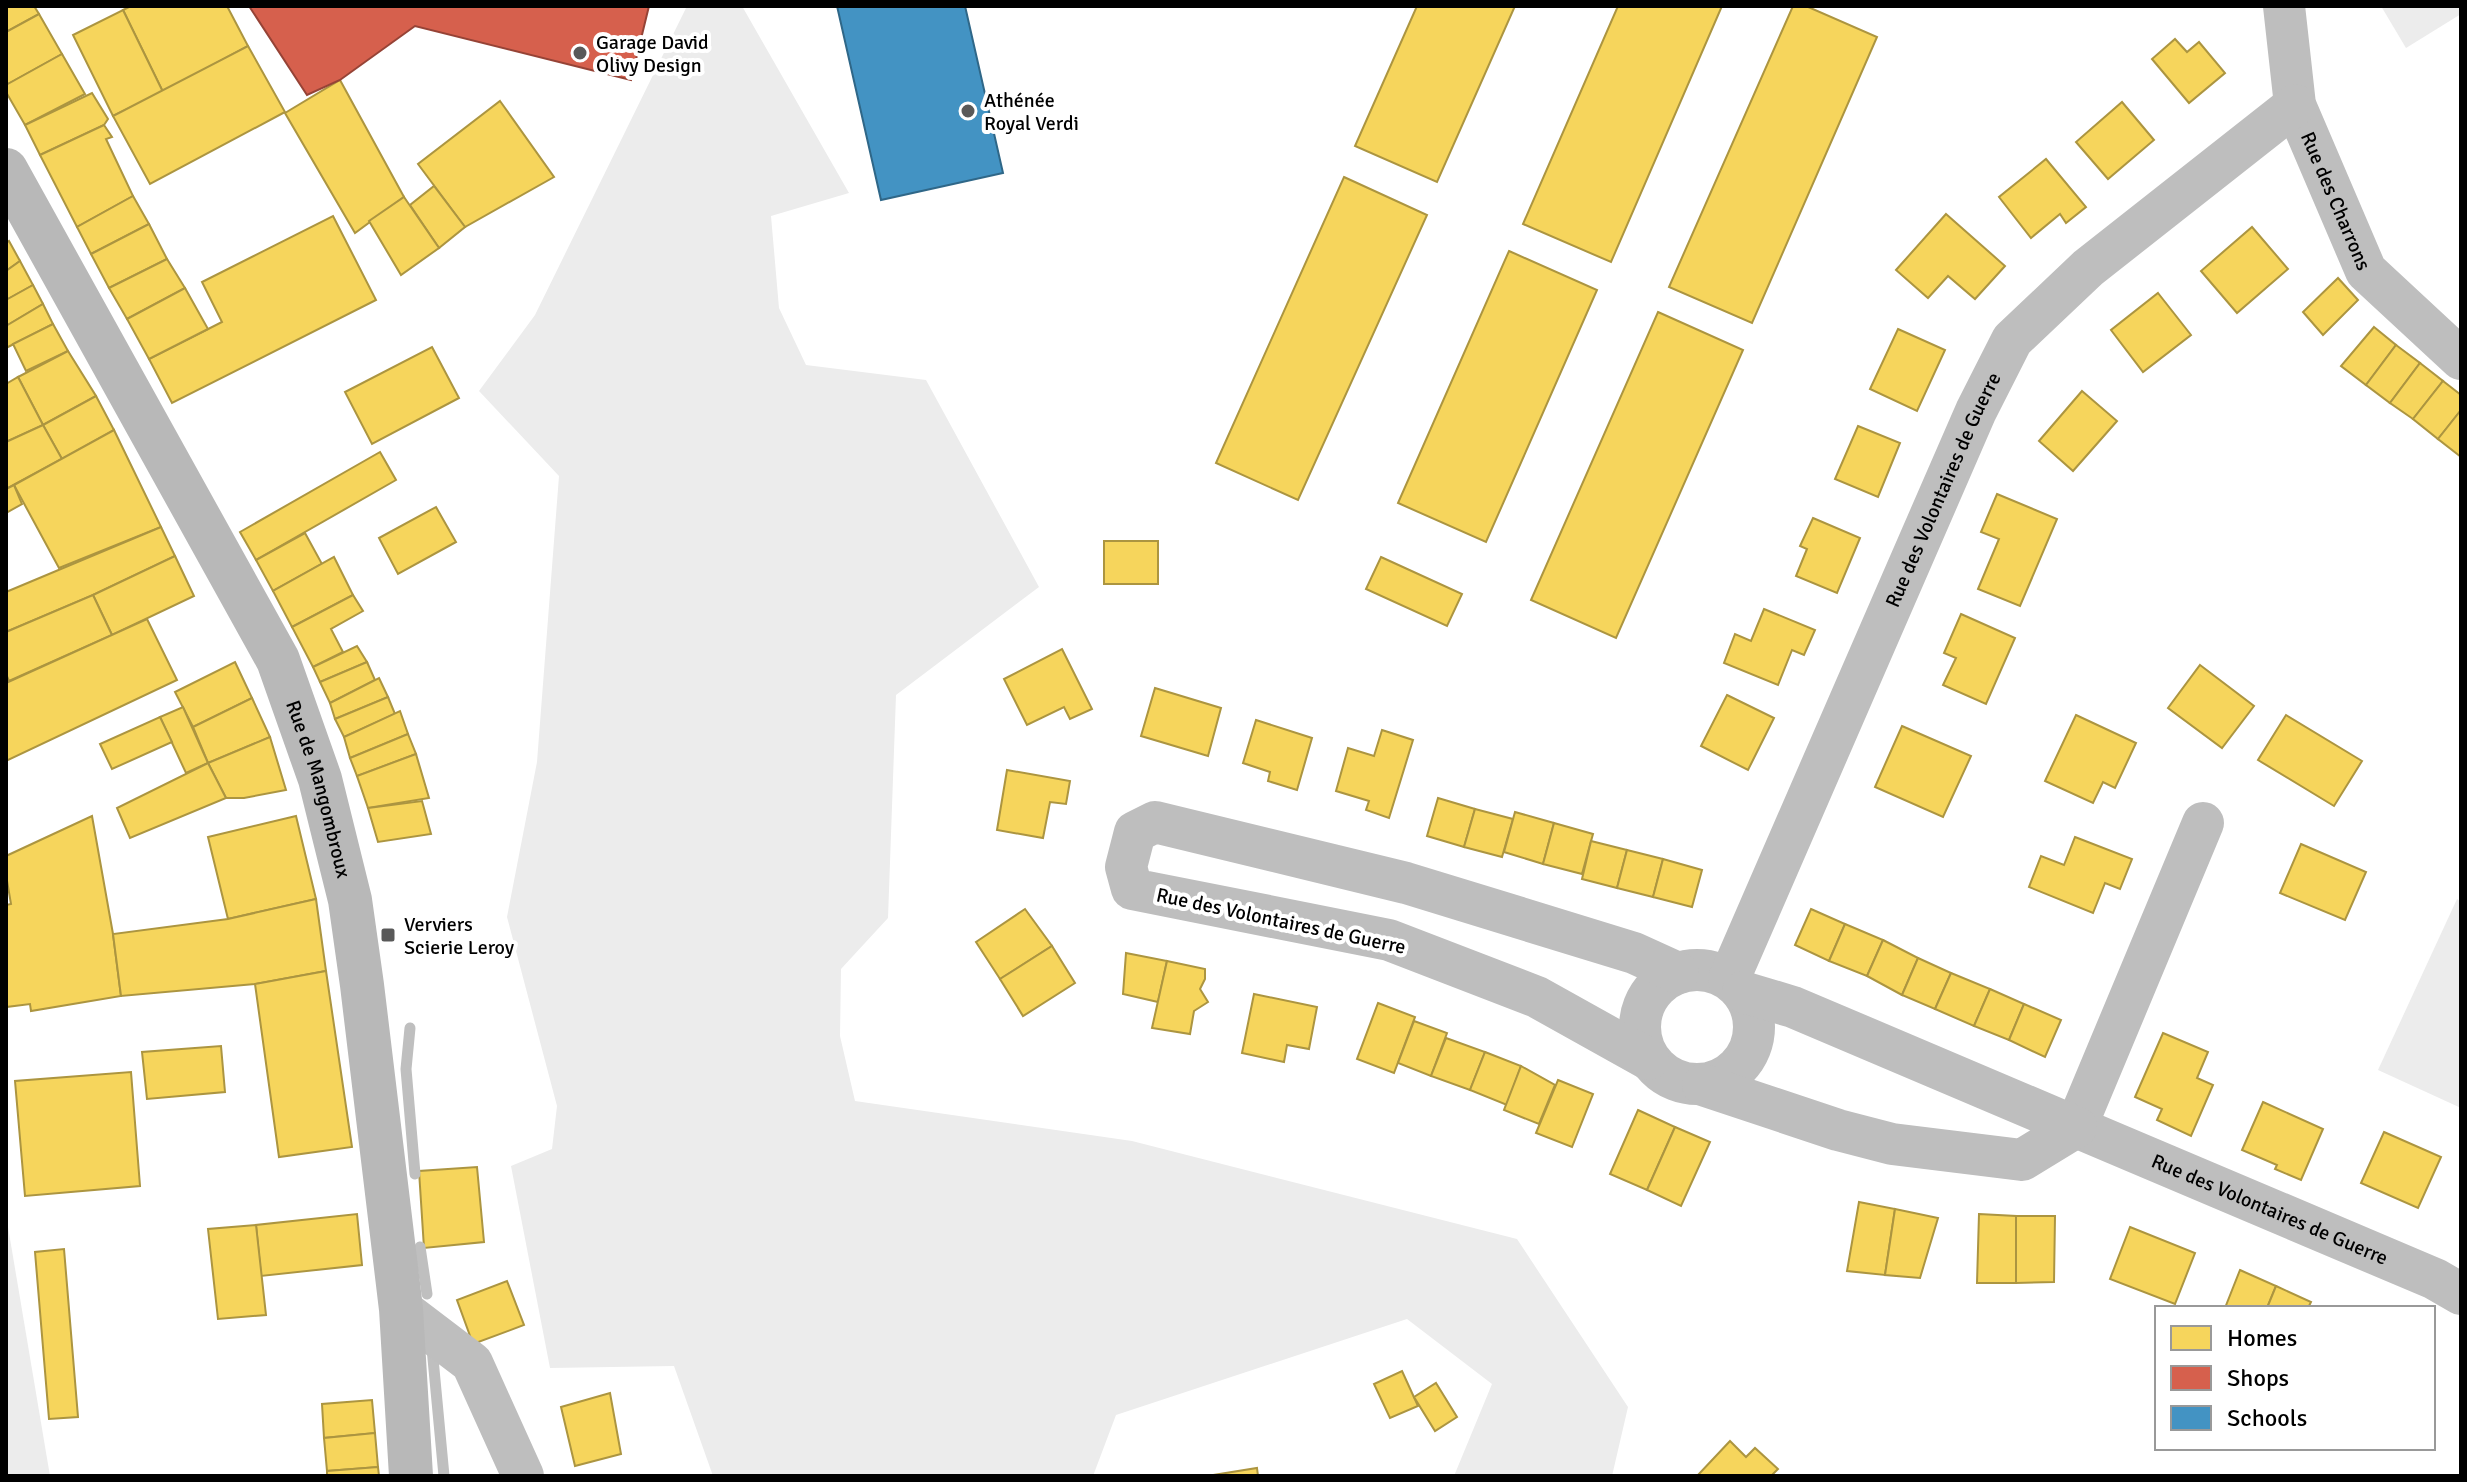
<svg xmlns="http://www.w3.org/2000/svg" width="2467" height="1482" font-family="Signika,sans-serif">
<rect width="100%" height="100%" fill="#fff"/>
<g fill="#ececec">
<path d="M 687,6 L 742,6 L 849,193 L 771,216 L 779,308 L 806,365 L 926,380 L 1039,587 L 896,695 L 888,918 L 841,969 L 840,1036 L 855,1101 L 1132,1141 L 1517,1239 L 1628,1407 L 1612,1476 L 1454,1476 L 1492,1384 L 1407,1319 L 1116,1415 L 1093,1476 L 713,1476 L 674,1366 L 550,1368 L 511,1166 L 552,1149 L 557,1106 L 507,917 L 537,762 L 559,476 L 479,391 L 535,315 Z"/>
<path d="M 2381,6 L 2461,6 L 2461,14 L 2406,48 Z"/>
<path d="M 2457,899 L 2461,902 L 2461,1108 L 2378,1070 Z"/>
<path d="M 6,1215 L 50,1476 L 6,1476 Z"/>
</g>
<g fill="#f6d55c" stroke="#ac9540" stroke-width="2">
<path d="M 8,6 L 34,6 L 39,14 L 6,32 L 6,7 Z"/>
<path d="M 131,6 L 227,6 L 248,46 L 163,92 L 123,10 Z"/>
<path d="M 1417,6 L 1515,6 L 1437,182 L 1355,146 Z"/>
<path d="M 1618,6 L 1722,6 L 1611,262 L 1523,224 Z"/>
<path d="M 1793,6 L 1806,6 L 1877,37 L 1752,323 L 1669,287 Z"/>
<path d="M 123,10 L 163,92 L 113,116 L 73,35 Z"/>
<path d="M 39,14 L 62,54 L 6,85 L 6,32 Z"/>
<path d="M 2175,39 L 2187,52 L 2199,42 L 2225,73 L 2189,103 L 2152,59 Z"/>
<path d="M 248,46 L 285,112 L 150,184 L 113,116 Z"/>
<path d="M 62,54 L 85,94 L 25,125 L 6,92 L 6,85 Z"/>
<path d="M 340,80 L 404,197 L 355,233 L 285,113 Z"/>
<path d="M 92,93 L 108,119 L 104,125 L 40,155 L 25,125 Z"/>
<path d="M 500,101 L 554,177 L 465,227 L 418,164 Z"/>
<path d="M 2122,102 L 2154,140 L 2108,179 L 2076,142 Z"/>
<path d="M 104,125 L 112,137 L 106,139 L 133,196 L 77,227 L 40,155 Z"/>
<path d="M 2046,159 L 2086,207 L 2066,223 L 2060,214 L 2031,238 L 1999,197 Z"/>
<path d="M 1344,177 L 1427,215 L 1298,500 L 1216,463 Z"/>
<path d="M 434,186 L 465,227 L 439,248 L 410,205 Z"/>
<path d="M 133,196 L 149,224 L 91,254 L 77,227 Z"/>
<path d="M 404,197 L 439,248 L 401,275 L 369,221 Z"/>
<path d="M 1946,214 L 2005,266 L 1975,299 L 1948,276 L 1928,298 L 1896,270 Z"/>
<path d="M 333,216 L 376,300 L 172,403 L 149,359 L 222,322 L 202,282 Z"/>
<path d="M 149,224 L 167,259 L 109,288 L 91,254 Z"/>
<path d="M 2252,227 L 2288,269 L 2237,313 L 2201,271 Z"/>
<path d="M 9,241 L 20,261 L 6,271 L 6,243 Z"/>
<path d="M 1509,251 L 1597,290 L 1486,542 L 1398,503 Z"/>
<path d="M 167,259 L 185,288 L 127,319 L 109,288 Z"/>
<path d="M 20,261 L 33,285 L 6,300 L 6,271 Z"/>
<path d="M 2338,278 L 2358,300 L 2323,335 L 2303,312 Z"/>
<path d="M 33,285 L 43,304 L 6,326 L 6,300 Z"/>
<path d="M 185,288 L 208,329 L 149,359 L 127,319 Z"/>
<path d="M 2158,293 L 2191,335 L 2143,372 L 2111,330 Z"/>
<path d="M 43,304 L 53,324 L 6,348 L 6,326 Z"/>
<path d="M 1658,312 L 1743,350 L 1616,638 L 1531,600 Z"/>
<path d="M 53,324 L 68,351 L 26,371 L 13,344 Z"/>
<path d="M 2374,327 L 2396,345 L 2366,385 L 2341,366 Z"/>
<path d="M 1898,329 L 1945,350 L 1917,411 L 1870,389 Z"/>
<path d="M 2396,345 L 2420,363 L 2390,403 L 2366,385 Z"/>
<path d="M 432,347 L 459,398 L 372,444 L 345,392 Z"/>
<path d="M 68,351 L 96,396 L 43,425 L 18,377 Z"/>
<path d="M 2420,363 L 2443,381 L 2413,419 L 2390,403 Z"/>
<path d="M 18,377 L 43,425 L 6,442 L 6,384 Z"/>
<path d="M 2443,381 L 2461,395 L 2461,410 L 2438,439 L 2413,419 Z"/>
<path d="M 2082,391 L 2117,421 L 2073,471 L 2039,441 Z"/>
<path d="M 96,396 L 114,430 L 62,459 L 43,425 Z"/>
<path d="M 2461,410 L 2461,457 L 2438,439 Z"/>
<path d="M 43,425 L 62,459 L 6,489 L 6,442 Z"/>
<path d="M 1858,426 L 1900,443 L 1878,497 L 1835,479 Z"/>
<path d="M 114,430 L 161,527 L 59,568 L 14,485 Z"/>
<path d="M 380,452 L 396,480 L 256,560 L 240,532 Z"/>
<path d="M 14,485 L 22,504 L 6,513 L 6,489 Z"/>
<path d="M 1997,494 L 2057,519 L 2020,606 L 1978,589 L 1999,539 L 1981,532 Z"/>
<path d="M 436,507 L 456,542 L 398,574 L 379,538 Z"/>
<path d="M 1813,518 L 1860,538 L 1837,593 L 1796,576 L 1807,549 L 1800,546 Z"/>
<path d="M 161,527 L 175,556 L 93,595 L 6,632 L 6,592 Z"/>
<path d="M 305,533 L 322,564 L 273,591 L 256,560 Z"/>
<rect x="1104" y="541" width="54" height="43"/>
<path d="M 175,556 L 194,596 L 112,635 L 93,595 Z"/>
<path d="M 334,557 L 353,595 L 292,627 L 273,591 Z"/>
<path d="M 1381,557 L 1462,594 L 1447,626 L 1366,589 Z"/>
<path d="M 93,595 L 112,635 L 9,681 L 6,674 L 6,632 Z"/>
<path d="M 353,595 L 363,611 L 331,629 L 343,652 L 313,667 L 292,627 Z"/>
<path d="M 1764,609 L 1815,630 L 1804,655 L 1792,650 L 1778,685 L 1724,663 L 1735,634 L 1751,641 Z"/>
<path d="M 1961,614 L 2015,638 L 1986,704 L 1943,685 L 1956,658 L 1944,653 Z"/>
<path d="M 147,619 L 177,680 L 6,761 L 6,683 Z"/>
<path d="M 357,646 L 367,662 L 320,682 L 313,667 Z"/>
<path d="M 1062,649 L 1092,709 L 1070,719 L 1064,707 L 1027,725 L 1004,679 Z"/>
<path d="M 235,662 L 252,698 L 193,727 L 175,692 Z"/>
<path d="M 367,662 L 375,680 L 330,703 L 320,682 Z"/>
<path d="M 2200,665 L 2254,706 L 2222,748 L 2168,708 Z"/>
<path d="M 379,678 L 388,697 L 335,719 L 330,703 Z"/>
<path d="M 1155,688 L 1221,708 L 1208,756 L 1141,736 Z"/>
<path d="M 1727,695 L 1774,718 L 1748,770 L 1701,746 Z"/>
<path d="M 388,697 L 395,714 L 344,737 L 335,719 Z"/>
<path d="M 252,698 L 270,737 L 208,763 L 193,727 Z"/>
<path d="M 183,707 L 208,763 L 186,773 L 160,717 Z"/>
<path d="M 400,711 L 408,734 L 350,758 L 344,737 Z"/>
<path d="M 2076,715 L 2136,743 L 2115,788 L 2103,782 L 2093,803 L 2045,781 Z"/>
<path d="M 2286,715 L 2362,761 L 2334,806 L 2258,760 Z"/>
<path d="M 160,717 L 172,742 L 112,769 L 100,744 Z"/>
<path d="M 1256,720 L 1312,738 L 1297,790 L 1268,781 L 1270,772 L 1243,763 Z"/>
<path d="M 1902,726 L 1971,756 L 1943,817 L 1875,787 Z"/>
<path d="M 1382,730 L 1413,740 L 1389,818 L 1366,810 L 1369,801 L 1336,791 L 1348,748 L 1374,756 Z"/>
<path d="M 408,734 L 416,754 L 357,776 L 350,758 Z"/>
<path d="M 270,737 L 286,790 L 244,798 L 226,798 L 208,763 Z"/>
<path d="M 416,754 L 429,798 L 368,808 L 357,776 Z"/>
<path d="M 208,763 L 226,798 L 130,838 L 117,808 Z"/>
<path d="M 1007,770 L 1070,781 L 1066,804 L 1050,802 L 1043,838 L 997,830 Z"/>
<path d="M 1438,798 L 1475,809 L 1464,847 L 1427,836 Z"/>
<path d="M 422,801 L 431,834 L 378,842 L 368,808 Z"/>
<path d="M 1475,809 L 1513,819 L 1502,857 L 1464,847 Z"/>
<path d="M 1515,812 L 1554,823 L 1543,864 L 1504,852 Z"/>
<path d="M 92,816 L 113,934 L 121,996 L 31,1011 L 30,1004 L 6,1007 L 6,905 L 11,904 L 6,875 L 6,856 Z"/>
<path d="M 296,816 L 316,899 L 228,919 L 208,837 Z"/>
<path d="M 1554,823 L 1593,834 L 1582,874 L 1543,864 Z"/>
<path d="M 2075,837 L 2132,859 L 2120,889 L 2105,883 L 2093,913 L 2029,887 L 2041,856 L 2064,865 Z"/>
<path d="M 1591,841 L 1627,850 L 1617,888 L 1582,879 Z"/>
<path d="M 2301,844 L 2366,872 L 2345,920 L 2280,893 Z"/>
<path d="M 1627,850 L 1663,859 L 1653,897 L 1617,888 Z"/>
<path d="M 1663,859 L 1702,870 L 1692,907 L 1653,897 Z"/>
<path d="M 316,899 L 326,971 L 255,984 L 121,996 L 113,934 L 228,919 Z"/>
<path d="M 1025,909 L 1052,946 L 1000,979 L 976,942 Z"/>
<path d="M 1811,909 L 1845,924 L 1829,961 L 1795,945 Z"/>
<path d="M 1845,924 L 1883,940 L 1867,976 L 1829,961 Z"/>
<path d="M 1883,940 L 1918,958 L 1902,995 L 1867,976 Z"/>
<path d="M 1052,946 L 1075,983 L 1023,1016 L 1000,979 Z"/>
<path d="M 1126,953 L 1167,961 L 1158,1002 L 1123,994 Z"/>
<path d="M 1918,958 L 1951,973 L 1935,1009 L 1902,995 Z"/>
<path d="M 1167,961 L 1205,969 L 1205,979 L 1200,989 L 1208,1002 L 1194,1011 L 1190,1034 L 1152,1028 Z"/>
<path d="M 326,971 L 352,1147 L 279,1157 L 255,984 Z"/>
<path d="M 1951,973 L 1990,989 L 1974,1026 L 1935,1009 Z"/>
<path d="M 1990,989 L 2024,1004 L 2009,1040 L 1974,1026 Z"/>
<path d="M 1254,994 L 1317,1007 L 1309,1049 L 1287,1045 L 1284,1062 L 1242,1053 Z"/>
<path d="M 1378,1003 L 1415,1017 L 1394,1073 L 1357,1059 Z"/>
<path d="M 2024,1004 L 2061,1020 L 2045,1057 L 2009,1040 Z"/>
<path d="M 1414,1021 L 1447,1033 L 1431,1076 L 1398,1063 Z"/>
<path d="M 2163,1033 L 2208,1052 L 2197,1078 L 2213,1085 L 2191,1136 L 2157,1120 L 2162,1109 L 2135,1097 Z"/>
<path d="M 1446,1038 L 1485,1052 L 1470,1090 L 1431,1076 Z"/>
<path d="M 221,1046 L 225,1092 L 147,1099 L 142,1052 Z"/>
<path d="M 1485,1052 L 1521,1066 L 1507,1105 L 1470,1090 Z"/>
<path d="M 1521,1066 L 1555,1085 L 1539,1124 L 1504,1110 Z"/>
<path d="M 131,1072 L 140,1186 L 25,1196 L 15,1081 Z"/>
<path d="M 1558,1080 L 1593,1094 L 1572,1147 L 1536,1133 Z"/>
<path d="M 2263,1102 L 2323,1129 L 2301,1180 L 2275,1169 L 2277,1165 L 2242,1150 Z"/>
<path d="M 1638,1110 L 1675,1127 L 1647,1190 L 1610,1174 Z"/>
<path d="M 1675,1127 L 1710,1142 L 1681,1206 L 1647,1190 Z"/>
<path d="M 2384,1132 L 2441,1157 L 2418,1208 L 2361,1183 Z"/>
<path d="M 477,1167 L 484,1242 L 424,1248 L 419,1171 Z"/>
<path d="M 1859,1202 L 1895,1209 L 1885,1275 L 1847,1271 Z"/>
<path d="M 1895,1209 L 1938,1218 L 1920,1278 L 1885,1275 Z"/>
<path d="M 357,1214 L 362,1265 L 261,1276 L 256,1225 Z"/>
<path d="M 1979,1214 L 2016,1216 L 2016,1283 L 1977,1283 Z"/>
<path d="M 2016,1216 L 2055,1216 L 2054,1282 L 2016,1283 Z"/>
<path d="M 256,1225 L 266,1315 L 218,1319 L 208,1229 Z"/>
<path d="M 2130,1227 L 2195,1253 L 2175,1304 L 2110,1279 Z"/>
<path d="M 64,1249 L 78,1417 L 49,1419 L 35,1252 Z"/>
<path d="M 2240,1270 L 2276,1286 L 2267,1308 L 2225,1308 Z"/>
<path d="M 507,1281 L 524,1325 L 473,1344 L 457,1300 Z"/>
<path d="M 2276,1286 L 2311,1302 L 2308,1308 L 2267,1308 Z"/>
<path d="M 1402,1371 L 1418,1406 L 1390,1418 L 1374,1384 Z"/>
<path d="M 1436,1383 L 1457,1417 L 1435,1431 L 1414,1397 Z"/>
<path d="M 610,1393 L 621,1454 L 575,1466 L 561,1407 Z"/>
<path d="M 372,1400 L 375,1433 L 324,1438 L 322,1404 Z"/>
<path d="M 375,1433 L 378,1467 L 327,1471 L 324,1438 Z"/>
<path d="M 1730,1441 L 1746,1457 L 1755,1448 L 1778,1469 L 1771,1476 L 1697,1476 Z"/>
<path d="M 378,1467 L 379,1476 L 327,1476 L 327,1471 Z"/>
<path d="M 1257,1468 L 1258,1476 L 1207,1476 Z"/>
</g>
<path fill="#d6604d" stroke="#964336" stroke-width="2" d="M 249,6 L 649,6 L 631,80 L 415,26 L 340,80 L 307,95 Z"/>
<path fill="#4393c3" stroke="#2f6788" stroke-width="2" d="M 837,6 L 965,6 L 1003,173 L 881,200 Z"/>
<g fill="none" stroke-linecap="round" stroke-linejoin="round">
<g stroke="#bfbfbf" stroke-width="11">
<path d="M 410,1028 L 406,1069 L 415,1174"/>
<path d="M 420,1247 L 427,1294"/>
<path d="M 432,1348 L 444,1476"/>
</g>
<g stroke="#bebebe" stroke-width="42">
<path id="s1" d="M 2284,6 L 2295,105 L 2366,271 L 2461,359"/>
<path id="s2" d="M 2203,823 L 2076,1127 L 2435,1279 L 2461,1294"/>
<circle cx="1697" cy="1027" r="57"/>
<path id="s3" d="M 1729,979 L 1976,411 L 2012,340 L 2088,268 L 2295,105"/>
<path d="M 1648,1059 L 1537,997 L 1389,940 L 1132,889 L 1126,867 L 1135,832 L 1155,822 L 1406,883 L 1634,953 L 1678,973"/>
<path d="M 1703,1085 L 1838,1130 L 1892,1144 L 2022,1160 L 2076,1127 L 1793,1007 L 1743,992"/>
<path d="M 401,1309 L 472,1363 L 523,1476"/>
</g>
<path stroke="#b8b8b8" stroke-width="44" id="s4" d="M 6,170 L 278,660 L 320,779 L 350,900 L 362,985 L 401,1309 L 411,1476"/>
</g>
<g fill="#595959" stroke="#fff" stroke-width="3">
<circle cx="580" cy="53" r="8"/>
<circle cx="968" cy="111" r="8"/>
<rect x="380" y="927" width="16" height="16" rx="4"/>
</g>
<g text-anchor="middle" dominant-baseline="central" stroke-width="8" stroke-linejoin="round" paint-order="stroke">
<g font-size="20" fill="#000" stroke="#fff" text-anchor="start">
<text x="596" y="42">Garage David<tspan x="596" dy="23">Olivy Design</tspan></text>
<text x="984" y="100">Athénée<tspan x="984" dy="23">Royal Verdi</tspan></text>
<text x="404" y="924">Verviers<tspan x="404" dy="23">Scierie Leroy</tspan></text>
</g>
<g font-size="20" fill="#000" stroke="#fff">
<text stroke="none"><textPath href="#s1" startOffset="204">Rue des Charrons</textPath></text>
<text stroke="none"><textPath href="#s3" startOffset="534">Rue des Volontaires de Guerre</textPath></text>
<text stroke="none"><textPath href="#s4" startOffset="696">Rue de Mangombroux</textPath></text>
<text transform="translate(1281 921) rotate(12)">Rue des Volontaires de Guerre</text>
<text stroke="none"><textPath href="#s2" startOffset="540">Rue des Volontaires de Guerre</textPath></text>
</g>
</g>
<rect width="2467" height="1482" fill="none" stroke="#000000" stroke-width="16"/>
<rect x="2155" y="1306" width="280" height="144" fill="#ffffff" stroke="#999999" stroke-width="2"/>
<rect x="2171" y="1326" width="40" height="24" fill="#f6d55c" stroke="#999999" stroke-width="2"/>
<text x="2227" y="1346" font-size="24" fill="#000000">Homes</text>
<rect x="2171" y="1366" width="40" height="24" fill="#d6604d" stroke="#999999" stroke-width="2"/>
<text x="2227" y="1386" font-size="24" fill="#000000">Shops</text>
<rect x="2171" y="1406" width="40" height="24" fill="#4393c3" stroke="#999999" stroke-width="2"/>
<text x="2227" y="1426" font-size="24" fill="#000000">Schools</text>
</svg>
